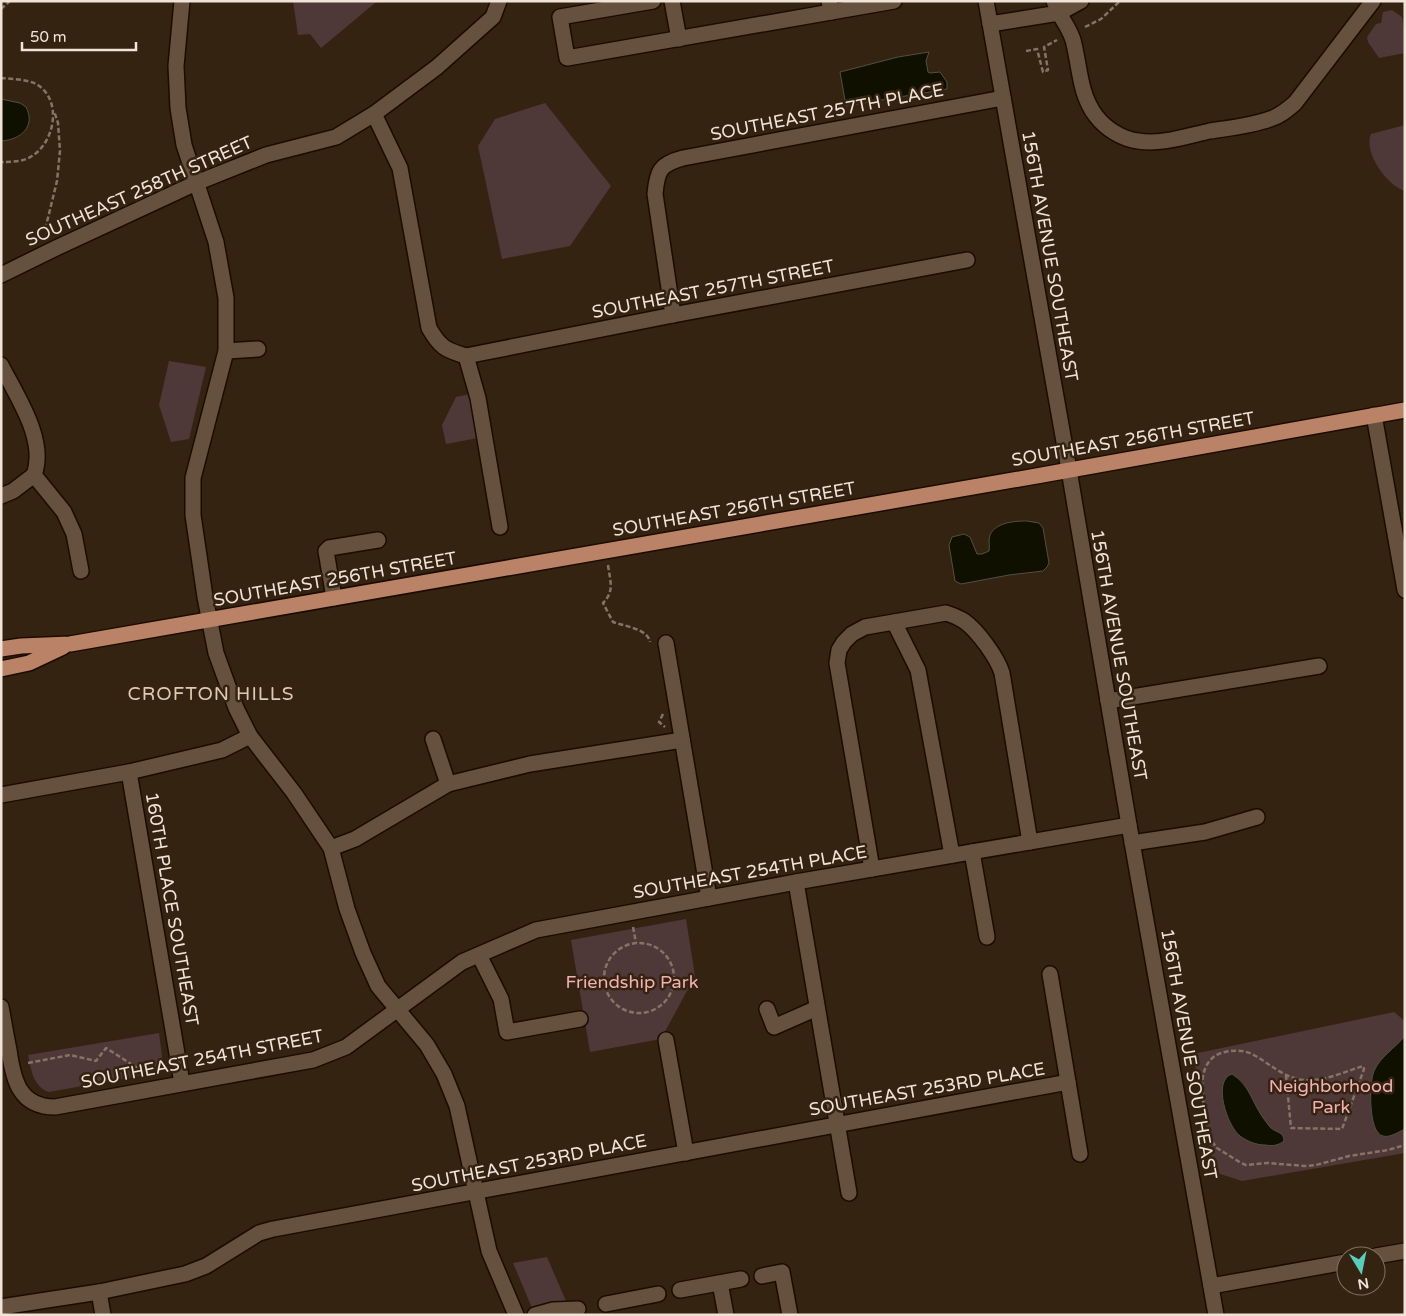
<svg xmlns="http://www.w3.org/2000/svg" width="1406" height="1316" font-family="'Varela Round',sans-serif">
<rect width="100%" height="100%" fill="#352311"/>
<g fill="#4e3838">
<path d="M 293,1 L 380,1 L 375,3 L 321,48 L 310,34 L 298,35 Z"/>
<path d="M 1392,10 L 1402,17 L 1405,33 L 1405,53 L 1379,58 L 1368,42 L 1367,37 L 1376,24 L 1381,23 L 1383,12 Z"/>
<path d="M 545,103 L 611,186 L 570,246 L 502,259 L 478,146 L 495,119 Z"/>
<path d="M 1405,125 L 1405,191 C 1387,186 1363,152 1371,134 Z"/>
<path d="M 169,361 L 206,367 L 189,439 L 171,442 L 159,405 Z"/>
<path d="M 470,394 L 478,438 L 446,444 L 442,425 L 456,397 Z"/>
<path d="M 686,919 L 695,976 L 661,1039 L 590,1052 L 571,940 Z"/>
<path d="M 1394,1012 L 1405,1021 L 1405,1153 L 1242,1181 L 1214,1172 L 1193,1054 Z"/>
<path d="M 159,1033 L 163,1064 L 163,1068 L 160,1072 L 49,1092 C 33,1087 31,1069 28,1055 Z"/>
<path d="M 547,1257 L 572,1315 L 535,1315 L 513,1263 Z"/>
</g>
<g fill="#0f1000" stroke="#525041">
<path d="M 929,52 L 926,61 L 928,72 L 930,73 L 940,72 L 947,82 L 947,89 L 846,106 L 840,72 L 898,57 Z"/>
<path d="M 1,99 L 20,103 L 26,107 C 36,126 21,140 1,141 Z"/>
<path d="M 1027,521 L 1039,523 L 1043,528 L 1049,563 L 1047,567 L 1043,571 L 1009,575 L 961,584 L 955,581 L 949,545 L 952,537 L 964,534 L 970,537 L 977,554 L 982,554 L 989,551 C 990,546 988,540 990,535 C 996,522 1015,521 1027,521 Z"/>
<path d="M 1405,1036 L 1405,1129 C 1398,1132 1390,1138 1383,1136 C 1368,1133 1369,1083 1374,1071 C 1380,1057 1395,1048 1405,1036 Z"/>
<path d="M 1232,1074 C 1250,1085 1252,1103 1264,1119 C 1266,1122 1269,1126 1271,1128 C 1277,1133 1284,1132 1284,1141 C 1277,1146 1273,1146 1265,1145 C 1256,1145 1247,1141 1240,1136 C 1227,1126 1212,1080 1232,1074 Z"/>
</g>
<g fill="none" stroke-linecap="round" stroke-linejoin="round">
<defs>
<g id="minor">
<path d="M 182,1 L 176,66 L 178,108 L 184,145 L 216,242 L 226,298 L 226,351 L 193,478 L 193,515 L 205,597 L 216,653 L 236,708 L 250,736 L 294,793 L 331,848 L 347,909 L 363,953 L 378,986 L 427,1045 L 444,1074 L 457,1106 L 489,1251 L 516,1315"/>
<path d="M 653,1 L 560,17 L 567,58 L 831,12"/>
<path d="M 672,1 L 679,39"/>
<path d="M 829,1 L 831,12 L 894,1"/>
<path d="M 986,1 L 1069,470 L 1129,825 L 1216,1315"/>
<path d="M 1081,1 L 1059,13 C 1064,22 1070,30 1073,40 C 1080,66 1079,94 1096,116 C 1106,129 1122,139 1138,141 C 1161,145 1187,136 1210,131 C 1229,128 1251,126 1270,119 C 1280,116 1287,110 1295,103 L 1373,1"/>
<path d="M 990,24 L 1059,13 L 1054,1"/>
<path d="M 374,114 L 400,168 L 429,328 C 440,347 445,350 466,356 L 673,315 L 967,260"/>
<path d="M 1,275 L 56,248 L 196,183 L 266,155 L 336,137 L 374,114 L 437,67 L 493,17 L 499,1"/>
<path d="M 673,315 L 655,194 C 657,171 660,164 683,158 L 1003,98"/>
<path d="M 226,351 L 258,349"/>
<path d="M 466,356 L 478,398 L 500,527"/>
<path d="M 1,365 C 17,397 47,440 34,475 L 64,512 L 74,534 L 81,571"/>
<path d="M 1374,415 L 1405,590"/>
<path d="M 1,496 L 13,491 L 34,475"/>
<path d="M 334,598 L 326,551 L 329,548 L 378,540"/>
<path d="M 894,622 L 918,670 L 952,855"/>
<path d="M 666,643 L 709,898"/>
<path d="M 1108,701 L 1319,666"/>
<path d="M 433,739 L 448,784"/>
<path d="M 129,772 L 182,1083"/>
<path d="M 1,795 L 129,772 L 222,750 L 250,736"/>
<path d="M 1132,843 L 1205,832 L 1257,817"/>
<path d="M 331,848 L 355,839 L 448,784 L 530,764 L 682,740"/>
<path d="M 972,852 L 987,937"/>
<path d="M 872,869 L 837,663 L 839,650 L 844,642 L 852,634 L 865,627 L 946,613 C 952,615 958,617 964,621 C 977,630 997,657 1002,673 L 1030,842"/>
<path d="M 796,882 L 849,1193"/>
<path d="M 479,955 L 501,999 L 507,1032 L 580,1019"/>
<path d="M 1050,974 L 1080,1154"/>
<path d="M 1,1007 C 4,1022 6,1036 9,1050 C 13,1079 19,1107 55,1107 L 313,1060 L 346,1047 L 462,962 L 536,930 L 796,882 L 1129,825"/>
<path d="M 767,1009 L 774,1027 L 817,1008"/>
<path d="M 666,1040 L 686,1153"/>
<path d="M 1376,1256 L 1405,1251"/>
<path d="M 762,1276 L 782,1272 L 790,1315"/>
<path d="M 720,1283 L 726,1315"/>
<path d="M 1211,1286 L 1346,1262"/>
<path d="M 680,1290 L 741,1279"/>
<path d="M 99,1292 L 103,1315"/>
<path d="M 606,1304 L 658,1294"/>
<path d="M 1,1307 L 99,1292 L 185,1274 L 206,1266 L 259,1233 L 273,1229 L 1068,1082"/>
<path d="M 535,1315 L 553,1310 L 578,1309"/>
</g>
<g id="major">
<path d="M 1,649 L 21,646 L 70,644 L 1042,475 L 1405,410"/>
<path d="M 1,669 L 29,663 L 63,647"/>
</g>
</defs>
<use href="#minor" stroke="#1c0c00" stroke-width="18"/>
<use href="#major" stroke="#1c0c00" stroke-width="18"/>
<g stroke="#847465" stroke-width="2.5" stroke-dasharray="5 2.5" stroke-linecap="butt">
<path d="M 1,9 L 10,1"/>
<path d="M 1085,27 L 1101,19 L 1120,1"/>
<path d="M 1026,51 L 1037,49 L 1043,72 L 1048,70 L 1044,47 L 1057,40"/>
<path d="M 1,78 C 12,79 26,79 36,84 C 63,99 55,142 32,156 C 23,162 11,162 1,162"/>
<path d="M 51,235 L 46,226 L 57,181 L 60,151 L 58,123 L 54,111"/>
<path d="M 608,565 C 610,581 615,591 603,603 L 613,622 C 624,626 648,629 650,642"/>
<path d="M 663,714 L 659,722 L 665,727"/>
<path d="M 633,927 L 636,943"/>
<circle cx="639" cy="978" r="35"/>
<path d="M 28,1063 L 70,1055 L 96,1061 L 106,1048 L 147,1074"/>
<path d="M 1286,1075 L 1291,1128 L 1342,1129 L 1364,1069 L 1363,1066 C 1344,1072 1323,1082 1303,1080 C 1284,1078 1269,1063 1252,1054 C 1243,1050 1234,1050 1225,1052 C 1188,1060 1206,1114 1211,1140 L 1217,1148 L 1241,1163 L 1246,1165 L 1268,1163 L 1305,1166 L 1316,1165 L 1349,1156 L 1388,1150 L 1405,1145"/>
</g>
<use href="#minor" stroke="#65513d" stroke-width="15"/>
<use href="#major" stroke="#ba8267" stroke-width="15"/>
</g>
<g text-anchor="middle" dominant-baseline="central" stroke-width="5" stroke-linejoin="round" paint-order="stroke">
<g font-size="18" fill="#f0e4d9" stroke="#352311">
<text transform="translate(827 112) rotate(-11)">SOUTHEAST 257TH PLACE</text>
<text transform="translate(139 191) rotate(-24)">SOUTHEAST 258TH STREET</text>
<text transform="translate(1050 256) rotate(80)">156TH AVENUE SOUTHEAST</text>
<text transform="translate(713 289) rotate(-11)">SOUTHEAST 257TH STREET</text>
<text transform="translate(1133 439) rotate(-10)">SOUTHEAST 256TH STREET</text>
<text transform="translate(734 509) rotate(-10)">SOUTHEAST 256TH STREET</text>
<text transform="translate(335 579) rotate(-10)">SOUTHEAST 256TH STREET</text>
<text transform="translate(1119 655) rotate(80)">156TH AVENUE SOUTHEAST</text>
<text transform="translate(750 872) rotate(-10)">SOUTHEAST 254TH PLACE</text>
<text transform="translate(172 909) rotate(80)">160TH PLACE SOUTHEAST</text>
<text transform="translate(1189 1054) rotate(80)">156TH AVENUE SOUTHEAST</text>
<text transform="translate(202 1059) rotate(-11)">SOUTHEAST 254TH STREET</text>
<text transform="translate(927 1089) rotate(-10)">SOUTHEAST 253RD PLACE</text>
<text transform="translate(529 1163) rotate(-11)">SOUTHEAST 253RD PLACE</text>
</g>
<g font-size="18" fill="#f3b0b1" stroke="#352311">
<text x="632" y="982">Friendship Park</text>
<text x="1331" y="1086">Neighborhood<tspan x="1331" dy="21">Park</tspan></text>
</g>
<g font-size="19" letter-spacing="1" fill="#e0c8b2" stroke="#352311">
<text x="211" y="694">CROFTON HILLS</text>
</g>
</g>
<rect width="1406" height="1316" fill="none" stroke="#f0e4d9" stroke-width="5"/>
<g transform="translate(1361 1271) rotate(170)"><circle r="24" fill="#352311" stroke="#807061"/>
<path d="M0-4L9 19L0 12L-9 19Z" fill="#5acebd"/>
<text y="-8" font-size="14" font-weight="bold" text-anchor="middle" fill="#f0e4d9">N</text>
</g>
<path d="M22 42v8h114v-8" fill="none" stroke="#f0e4d9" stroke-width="2.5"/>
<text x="30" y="42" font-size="15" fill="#f0e4d9" stroke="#352311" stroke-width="4" paint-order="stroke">50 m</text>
</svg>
